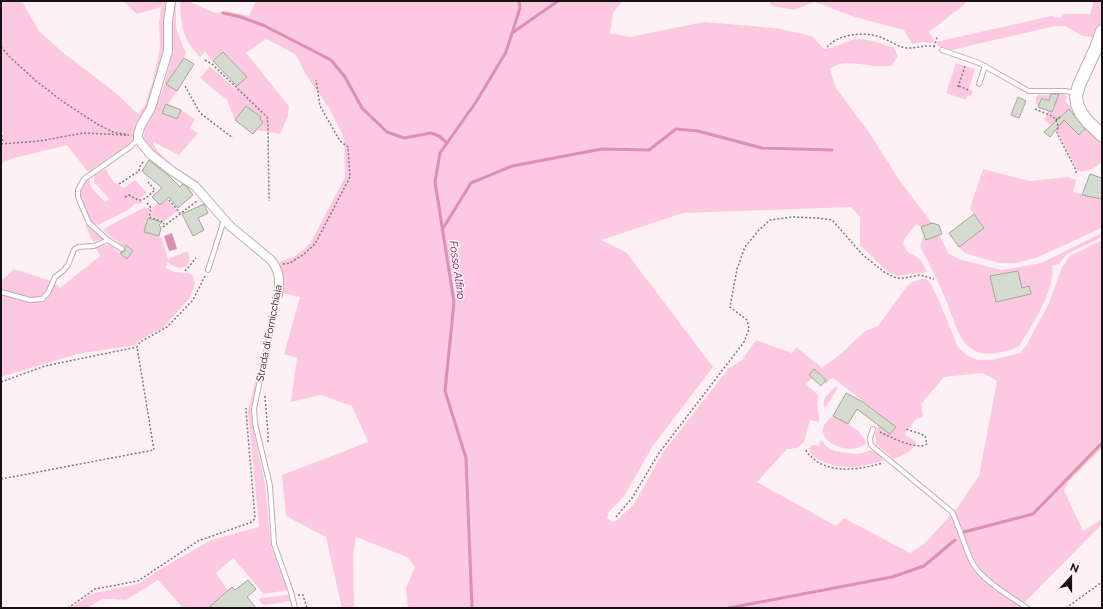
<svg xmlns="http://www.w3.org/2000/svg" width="1103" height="609" font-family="Raleway,sans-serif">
<rect width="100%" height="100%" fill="#fef1f6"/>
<g fill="#fdc9e0" fill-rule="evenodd">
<path d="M 1,1 L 22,1 L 39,31 L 61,51 L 117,94 L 138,114 L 145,105 L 153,80 L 160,48 L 159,23 L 161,7 L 137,14 L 123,1 L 167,1 L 164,20 L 165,48 L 156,83 L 147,107 L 137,125 L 134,141 L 88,172 L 67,145 L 14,158 L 1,163 L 1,144 L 3,143 L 3,134 L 1,130 Z"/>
<path d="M 176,1 L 176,28 L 186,54 L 167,84 L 177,91 L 168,104 L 166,104 L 163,113 L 177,119 L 181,110 L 195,119 L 190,128 L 198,133 L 179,155 L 153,142 C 155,152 168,159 174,168 L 152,151 L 143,140 L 145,129 L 156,108 L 163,89 L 173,52 L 172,17 L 174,2 Z"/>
<path d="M 180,1 L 188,1 L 215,13 L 227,11 L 249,16 L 256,1 L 623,1 L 613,13 L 610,33 L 630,37 L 704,22 L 775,28 L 812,36 L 824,49 C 834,48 842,43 851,40 C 863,36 883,44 894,48 L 898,56 L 891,66 C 874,68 855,61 839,64 C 836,65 833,67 830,69 L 836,88 L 868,131 L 900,181 L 932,223 L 921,227 L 916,224 C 912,231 905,236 903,243 C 908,256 910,252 920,259 L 927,272 L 897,276 L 887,271 L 860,245 L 860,217 L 851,207 L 683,213 L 601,240 L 626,252 L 713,367 L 652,447 L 625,495 L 609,512 L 607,518 L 612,522 L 617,520 L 634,504 L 663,452 L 729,368 L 742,360 L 756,340 L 792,353 L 796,347 L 822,368 L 843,352 L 865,331 L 878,326 L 905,289 L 912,282 L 921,279 L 926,279 L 931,284 L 940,303 L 958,347 L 968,356 L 978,360 L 992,360 L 1020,353 L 1026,346 L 1049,303 L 1062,267 L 1070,256 L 1102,240 L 1102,448 L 1069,481 L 1064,490 L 1083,531 L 1102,519 L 1102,524 L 1019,608 L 408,608 L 406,588 L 415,567 L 407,557 L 356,537 L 353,556 L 354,608 L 342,608 L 326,537 L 286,516 L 282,475 L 368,442 L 352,406 L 321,395 L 291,402 L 297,358 L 284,354 L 300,297 L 282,293 L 282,274 L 279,262 L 293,257 L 302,251 L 311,242 L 345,177 L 344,138 L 329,108 L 307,76 L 295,54 L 266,39 L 246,53 L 289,106 L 288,116 L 280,134 L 257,130 L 263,122 L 260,119 L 261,117 L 246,106 L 235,120 L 227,100 L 200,78 L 210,66 L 235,89 L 246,77 L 223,52 L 213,61 L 205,52 L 200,57 C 182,37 181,27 180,1 ZM 814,370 L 826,380 L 824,382 L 826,384 L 830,379 L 833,378 L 885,418 L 875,432 L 876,444 L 894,459 C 904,455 911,453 916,442 L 905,434 L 916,419 L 923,417 L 921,404 L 944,377 L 983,373 L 997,381 L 979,476 L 957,508 L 924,544 L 910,553 L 844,518 L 836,526 L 757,482 L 787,449 L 797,448 L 804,442 L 810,420 L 819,422 C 820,412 815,406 819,396 L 806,384 L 812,378 L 809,375 Z"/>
<path d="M 769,1 L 967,1 L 964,5 L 929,32 L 934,40 L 932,43 L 924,42 L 912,44 L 904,30 L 855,17 L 815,2 L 794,10 L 773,6 Z"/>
<path d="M 1094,1 L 1102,1 L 1102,20 L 1096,37 L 1083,36 L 1065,26 L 1055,26 L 952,50 L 938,46 L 936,42 L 1051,16 L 1060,18 L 1064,14 L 1090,14 Z"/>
<path d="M 956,63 L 975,69 L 969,89 L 973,91 L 971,96 L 968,95 L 966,100 L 946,93 Z"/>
<path d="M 1064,94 L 1067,97 L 1065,101 L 1102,140 L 1102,162 C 1094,168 1089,172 1078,171 L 1056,129 L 1044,120 L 1048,111 L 1052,112 L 1056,100 L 1050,98 L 1049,101 L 1042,98 L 1038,107 L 1036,103 L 1036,97 L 1039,95 ZM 1069,109 L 1086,128 L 1079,135 L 1061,116 Z"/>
<path d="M 106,168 C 108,177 115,184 124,188 L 135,180 L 147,193 L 140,198 L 143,203 L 134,204 L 130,209 L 98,225 C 95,224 93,224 91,223 C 88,219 80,197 80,192 C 81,186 84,182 89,178 L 91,187 L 105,202 L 109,199 L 94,182 L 94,176 Z"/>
<path d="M 983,169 L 1030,181 L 1068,177 L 1076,180 L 1073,192 L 1102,199 L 1102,228 L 1036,258 L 1017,263 L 999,263 L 981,258 L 965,253 L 959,247 L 974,214 L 970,208 Z"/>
<path d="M 167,199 L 177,211 L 165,221 L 149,216 L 153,208 L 158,203 L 160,205 Z"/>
<path d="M 145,207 L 150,209 L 144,232 L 161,237 L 168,259 L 188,251 C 189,255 191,260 188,264 C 184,271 173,267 168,262 L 166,268 L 175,272 L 189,273 L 193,276 L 195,284 L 190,298 L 163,328 L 138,341 L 136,345 L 77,354 L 1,377 L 1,281 L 14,269 L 54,282 L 60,288 L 100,256 L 96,248 L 110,244 L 127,259 L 133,251 L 126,245 L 124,247 L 105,232 L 103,229 Z"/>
<path d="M 85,224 L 101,236 L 102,239 L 93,242 Z"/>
<path d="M 1102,233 L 1102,237 L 1067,254 L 1059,264 L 1052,266 C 1057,286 1030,330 1019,346 C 1011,351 1004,352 996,353 C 960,359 956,323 945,298 C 938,281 929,263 920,246 L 924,235 L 926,240 L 939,235 L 949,254 L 962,260 L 1002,270 L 1041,263 Z"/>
<path d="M 260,363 L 259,372 L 251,409 L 252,422 L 265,484 L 271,546 L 288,590 L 264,594 L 233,558 L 216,573 L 228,591 L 208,608 L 183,608 L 158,580 L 126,600 L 113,599 L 102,599 L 87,608 L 72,608 L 90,594 L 138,584 L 159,570 L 211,540 L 259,527 L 248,411 Z"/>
<path d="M 836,386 L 838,388 L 825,408 C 820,399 830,393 836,386 Z"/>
<path d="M 833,416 C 845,422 863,430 866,444 C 845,459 804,435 833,416 Z"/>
<path d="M 821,440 L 827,447 L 835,451 L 854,454 L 863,453 L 870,450 L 874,451 L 883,458 L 882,461 C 854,469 837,471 811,455 L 809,448 L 812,445 L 819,446 Z"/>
<path d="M 288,595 L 291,601 L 265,605 L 261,603 L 259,600 L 260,598 Z"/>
</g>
<path fill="#db8fb2" d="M 172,233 L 177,249 L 169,251 L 164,236 Z"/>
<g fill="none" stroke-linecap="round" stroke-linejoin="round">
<g stroke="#db8fb2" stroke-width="3">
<path d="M 223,13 L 241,17 L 265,26 L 331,60 L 345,77 L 362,108 L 387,132 L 404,138 L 431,133 L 439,136 L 447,143"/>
<path d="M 512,33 L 558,1"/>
<path d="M 442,230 L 471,183 L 512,166 L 602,149 L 649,150 L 676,129 L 698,131 L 762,148 L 832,150"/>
<path d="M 964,532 L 1033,514 L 1102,443"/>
<path d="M 472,608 L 466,458 L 445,391 L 454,302 L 435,182 L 440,153 L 476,102 L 506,52 L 520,8 L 519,1"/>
<path d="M 729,608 L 892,577 L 924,566 L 955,540"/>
</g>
</g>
<g fill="#d5dccf" stroke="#9fa699">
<path d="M 223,52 L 247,77 L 237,86 L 213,61 Z"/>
<path d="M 184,58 L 194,64 L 177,91 L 166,84 Z"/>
<path d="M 1051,94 L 1059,94 L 1052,112 L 1038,107 L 1042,98 L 1049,101 Z"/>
<path d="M 1018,97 L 1026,101 L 1019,118 L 1011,115 Z"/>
<path d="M 166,104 L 181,110 L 177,119 L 162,113 Z"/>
<path d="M 246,106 L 261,117 L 260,119 L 263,122 L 253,134 L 235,120 Z"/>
<path d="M 1069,109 L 1085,129 L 1079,135 L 1064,120 L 1050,137 L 1044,132 Z"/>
<path d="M 149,160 L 168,175 L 180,187 L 183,184 L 187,187 L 193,195 L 178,208 L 169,197 L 160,205 L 152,197 L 162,188 L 142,171 Z"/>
<path d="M 1090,174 L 1102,178 L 1102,199 L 1082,195 Z"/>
<path d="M 204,204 L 208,213 L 198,218 L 204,230 L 193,236 L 182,214 Z"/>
<path d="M 974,214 L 984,228 L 959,247 L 949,233 Z"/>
<path d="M 148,218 L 162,222 L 159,225 L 161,228 L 159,236 L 144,232 Z"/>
<path d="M 932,223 L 939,225 L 942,234 L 926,240 L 921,227 Z"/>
<path d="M 126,245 L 133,251 L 127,259 L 120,253 L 125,251 L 125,247 Z"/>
<path d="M 1018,271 L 1022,288 L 1029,286 L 1031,294 L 996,302 L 990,276 Z"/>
<path d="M 814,369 L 826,380 L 821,386 L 809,375 Z"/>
<path d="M 846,393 L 863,402 L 896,427 L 890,434 L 857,409 L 848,424 L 833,416 Z"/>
<path d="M 248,580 L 256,589 L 247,597 L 256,608 L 208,608 L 232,587 L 235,590 Z"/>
</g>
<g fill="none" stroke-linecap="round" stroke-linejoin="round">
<defs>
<g id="lane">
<path d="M 942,50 L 979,63 L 1029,91 L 1065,91 L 1071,92 L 1074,94"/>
<path d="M 979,84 L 985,66"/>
<path d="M 122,249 L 108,240 L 89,223 L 78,197 L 78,190 L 84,179 L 130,147 L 138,139"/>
<path d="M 208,270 L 224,220"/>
<path d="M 1,292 L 30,300 L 42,299 L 48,293 L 55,277 L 63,271 L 68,265 L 74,250 L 78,247 L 94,246 L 108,240"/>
<path d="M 278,295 L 254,409 L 255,423 L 270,486 L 274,544 L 291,592 L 295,608"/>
<path d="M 873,429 L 870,438 L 871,445 L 952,512 C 960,528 964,546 972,562 C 981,580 1010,596 1027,608"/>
</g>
<path id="street" d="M 171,1 L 168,21 L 168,51 L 151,108 L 141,125 L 138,134 L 138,139 L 150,154 L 172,171 L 195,186 L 230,226 L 271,260 C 280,271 280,281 278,295"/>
<path id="secondary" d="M 1102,31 L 1096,48 L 1079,85 L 1076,96 L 1077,104 L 1081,113 L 1088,122 L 1102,135"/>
</defs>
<use href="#lane" stroke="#bdaeb4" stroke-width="6"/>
<use href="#street" stroke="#bdaeb4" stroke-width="10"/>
<use href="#secondary" stroke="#bdaeb4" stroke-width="14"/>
<g stroke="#80787b" stroke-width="1.5" stroke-dasharray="2 2" stroke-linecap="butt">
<path d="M 1,47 L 10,57 L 35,80 L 62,101 L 97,124 L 113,132 L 129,135"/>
<path d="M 827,47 C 839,34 861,32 877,36 C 888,39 898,48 909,48 C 920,48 926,44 937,47"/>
<path d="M 934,47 L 937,37"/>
<path d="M 205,60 L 212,64 L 267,117 L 268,126 L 269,201"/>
<path d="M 185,86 L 200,113 L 233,138"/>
<path d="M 959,86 L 968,90"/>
<path d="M 958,87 L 965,66"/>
<path d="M 1035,109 L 1052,116 L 1056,120 L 1058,126 L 1057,133 L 1076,170 L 1076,175"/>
<path d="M 1056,120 L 1058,117 L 1060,118"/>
<path d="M 1,131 L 3,143"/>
<path d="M 1,144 L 40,141 L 83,133 L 126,135"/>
<path d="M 119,184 L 139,171 L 140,166 L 144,161"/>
<path d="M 125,197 L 129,195 C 143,204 143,200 155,190 L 148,182"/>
<path d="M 169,200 L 180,213"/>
<path d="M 147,203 L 151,208 L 149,217 L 164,222 L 163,227"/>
<path d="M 163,227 L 197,201"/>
<path d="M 283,264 L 290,263 L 304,254 L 315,244 L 350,177 L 348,147 L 340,141 L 320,106 L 316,80"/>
<path d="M 185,271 L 196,258"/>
<path d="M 1,382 L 45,366 L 137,347 L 140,342 L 167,327 L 193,300 L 205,276"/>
<path d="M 265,396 L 268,434 L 268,444"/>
<path d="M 880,432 C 890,437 917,451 927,444 L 925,436 C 919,432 911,432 905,428"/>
<path d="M 806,450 C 808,455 812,457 816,461 C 836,474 861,469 883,463"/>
<path d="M 1,479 L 154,450 L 137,347"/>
<path d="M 616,517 L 632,498 L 659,453 L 744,342 L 749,329 L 747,320 L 730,307 L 737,269 L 745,247 L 758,231 L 770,220 L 792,217 L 818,218 L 832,220 L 863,255 L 884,272 L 896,278 L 904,278 L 920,275 L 934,279"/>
<path d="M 298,595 L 303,595 L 307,608"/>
<path d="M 68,608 L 95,589 L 138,581 L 198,541 L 252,522 L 255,518 L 247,423 L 246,408"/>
<path d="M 1066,608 L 1102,582"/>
</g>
<use href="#lane" stroke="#fff" stroke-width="4"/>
<use href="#street" stroke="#fff" stroke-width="8"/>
<use href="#secondary" stroke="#fff" stroke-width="12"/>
</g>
<g text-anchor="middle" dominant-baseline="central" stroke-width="3.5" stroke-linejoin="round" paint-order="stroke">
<g font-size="10" fill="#161113" stroke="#fef1f6">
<text transform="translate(269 333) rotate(-79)">Strada di Fornicchiaia</text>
</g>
<g font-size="11" font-style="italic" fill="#70174a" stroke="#fef1f6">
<text transform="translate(457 270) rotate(82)">Fosso Alfino</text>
</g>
</g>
<rect width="1103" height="609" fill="none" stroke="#161113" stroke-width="4"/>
<g transform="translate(1071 577) rotate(21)" stroke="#fef1f6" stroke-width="3" paint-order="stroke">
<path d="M0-3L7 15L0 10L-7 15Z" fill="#161113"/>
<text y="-6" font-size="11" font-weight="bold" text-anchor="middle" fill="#161113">N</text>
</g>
</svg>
